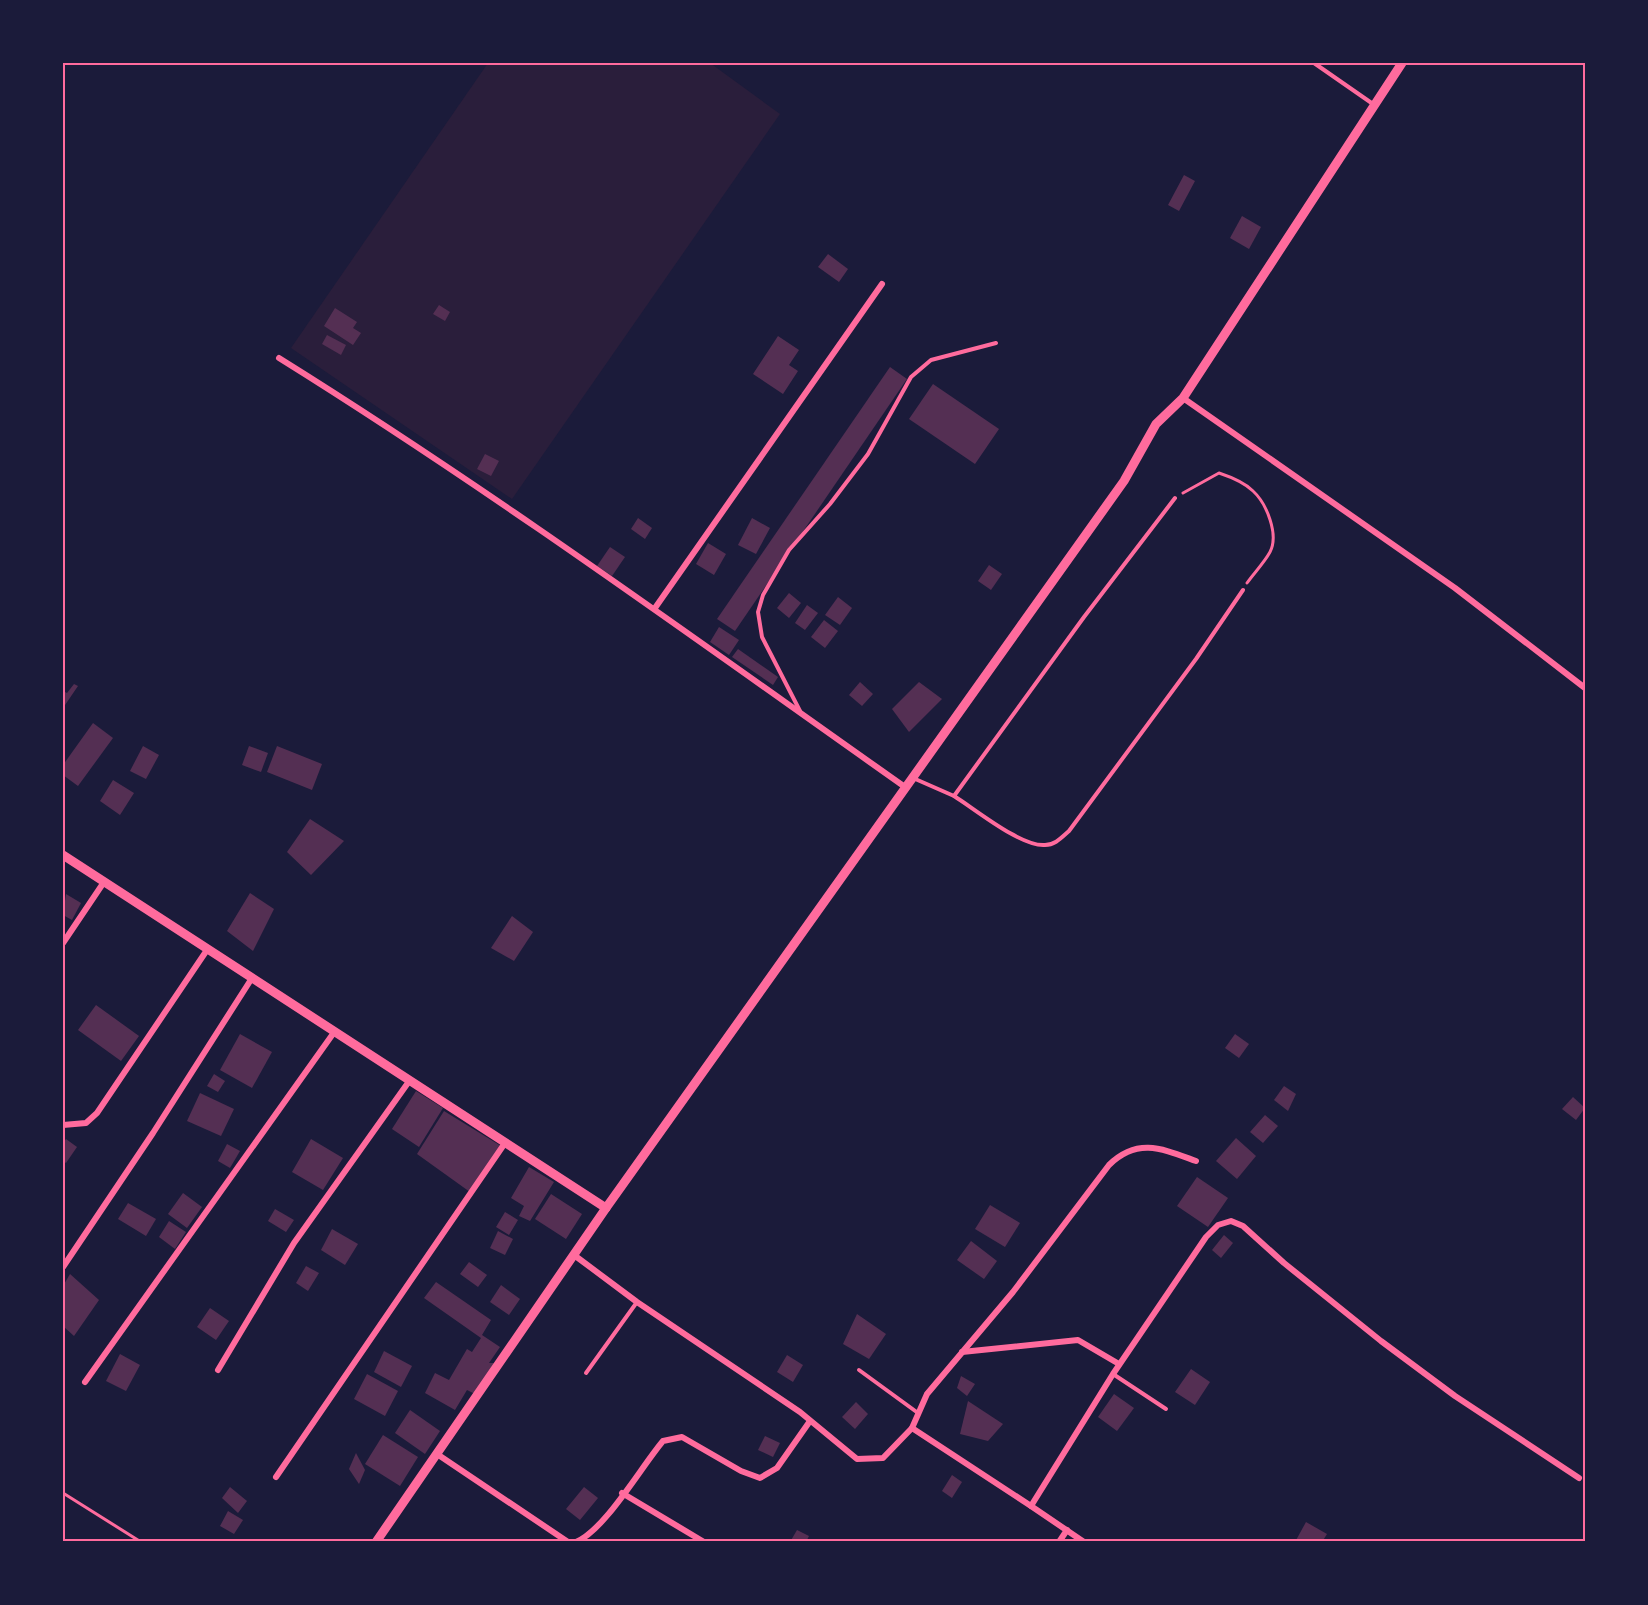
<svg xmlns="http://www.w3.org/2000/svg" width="1648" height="1605" font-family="Lato,sans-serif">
<rect width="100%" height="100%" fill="#1b1b3a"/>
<path fill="#2a1e3b" d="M 488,63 L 710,63 L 780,114 L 512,499 L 291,348 Z"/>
<g fill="#542f53">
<path d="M 1184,175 L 1195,181 L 1179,211 L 1168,205 Z"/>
<path d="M 1242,216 L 1261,227 L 1249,249 L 1230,238 Z"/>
<path d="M 828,254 L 848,269 L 839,282 L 818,267 Z"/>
<path d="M 439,305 L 450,312 L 445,321 L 433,314 Z"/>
<path d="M 335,308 L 357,322 L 353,328 L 361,333 L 353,345 L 324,326 Z"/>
<path d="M 327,335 L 346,345 L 341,355 L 322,344 Z"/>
<path d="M 778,336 L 799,350 L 789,365 L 798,371 L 783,394 L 753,374 Z"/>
<path d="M 890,367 L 907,379 L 735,631 L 717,619 Z"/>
<path d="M 933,384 L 999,429 L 975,464 L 909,419 Z"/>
<path d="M 485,454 L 499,461 L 491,476 L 477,469 Z"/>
<path d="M 638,518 L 652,528 L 645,539 L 631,529 Z"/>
<path d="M 752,518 L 770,528 L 756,554 L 738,545 Z"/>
<path d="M 708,543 L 726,554 L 714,575 L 696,564 Z"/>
<path d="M 610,547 L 625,557 L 612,576 L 597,566 Z"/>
<path d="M 989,565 L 1002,574 L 991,590 L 978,581 Z"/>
<path d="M 789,593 L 801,603 L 789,618 L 777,608 Z"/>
<path d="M 838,597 L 852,608 L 840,625 L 825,615 Z"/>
<path d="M 807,605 L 818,613 L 805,630 L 795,623 Z"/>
<path d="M 824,620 L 838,631 L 825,648 L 811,637 Z"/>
<path d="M 719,627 L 739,640 L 729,655 L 710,642 Z"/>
<path d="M 738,649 L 778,677 L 773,685 L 732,657 Z"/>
<path d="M 860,682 L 873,694 L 862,706 L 849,695 Z"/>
<path d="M 919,682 L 942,699 L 909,732 L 892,709 Z"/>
<path d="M 74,684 L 78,686 L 63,708 L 63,691 L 67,693 Z"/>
<path d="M 93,723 L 113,738 L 78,786 L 63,775 L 63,765 Z"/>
<path d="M 143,746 L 159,755 L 146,779 L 130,771 Z"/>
<path d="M 249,746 L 268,753 L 261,772 L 242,765 Z"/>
<path d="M 277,746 L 322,764 L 312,790 L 267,772 Z"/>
<path d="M 113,780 L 134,793 L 120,815 L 100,801 Z"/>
<path d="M 310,819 L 344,841 L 311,875 L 287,852 Z"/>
<path d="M 250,893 L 274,909 L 253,951 L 227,931 Z"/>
<path d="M 66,894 L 81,903 L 72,920 L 63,915 Z"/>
<path d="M 512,916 L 533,932 L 514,961 L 491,948 Z"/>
<path d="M 96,1005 L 139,1036 L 121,1061 L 78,1030 Z"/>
<path d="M 240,1034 L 272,1052 L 252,1088 L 220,1070 Z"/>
<path d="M 1235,1034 L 1249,1044 L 1239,1058 L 1225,1048 Z"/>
<path d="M 214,1074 L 225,1081 L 218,1092 L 207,1086 Z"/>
<path d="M 1284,1086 L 1296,1094 L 1288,1111 L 1274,1100 Z"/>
<path d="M 416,1091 L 443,1108 L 419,1147 L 392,1129 Z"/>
<path d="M 200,1093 L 234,1109 L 221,1136 L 187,1121 Z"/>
<path d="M 1573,1097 L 1585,1108 L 1576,1120 L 1562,1109 Z"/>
<path d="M 444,1111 L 501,1146 L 470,1192 L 417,1154 Z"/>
<path d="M 1265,1115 L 1278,1126 L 1263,1143 L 1250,1132 Z"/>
<path d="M 1236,1138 L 1256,1156 L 1237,1179 L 1216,1161 Z"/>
<path d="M 66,1139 L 77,1147 L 66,1163 L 63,1161 L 63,1143 Z"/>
<path d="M 311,1139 L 343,1158 L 323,1190 L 292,1172 Z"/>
<path d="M 227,1144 L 240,1151 L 230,1168 L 218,1161 Z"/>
<path d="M 529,1167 L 554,1182 L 530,1221 L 519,1216 L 524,1206 L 511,1198 Z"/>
<path d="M 1197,1177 L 1228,1198 L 1208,1227 L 1177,1206 Z"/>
<path d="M 183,1193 L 202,1207 L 187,1228 L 168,1214 Z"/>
<path d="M 551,1194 L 582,1214 L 566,1239 L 535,1219 Z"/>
<path d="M 128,1203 L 156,1219 L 146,1236 L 118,1219 Z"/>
<path d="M 990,1205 L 1020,1223 L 1005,1247 L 975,1229 Z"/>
<path d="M 275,1209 L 294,1220 L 286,1232 L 268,1221 Z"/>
<path d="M 505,1212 L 518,1220 L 509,1235 L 496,1227 Z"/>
<path d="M 169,1221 L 186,1232 L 175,1249 L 159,1237 Z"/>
<path d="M 332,1229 L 358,1244 L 345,1265 L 321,1250 Z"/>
<path d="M 498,1231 L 513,1239 L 505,1255 L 490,1248 Z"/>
<path d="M 1224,1235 L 1233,1243 L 1221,1258 L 1212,1250 Z"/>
<path d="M 971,1241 L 997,1261 L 984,1279 L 957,1260 Z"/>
<path d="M 469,1262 L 487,1275 L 478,1287 L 460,1274 Z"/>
<path d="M 306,1266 L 319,1273 L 308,1291 L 296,1283 Z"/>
<path d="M 70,1274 L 99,1300 L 74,1336 L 63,1326 L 63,1286 Z"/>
<path d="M 436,1282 L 491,1320 L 482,1335 L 500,1347 L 489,1363 L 494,1363 L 475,1394 L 467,1390 L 455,1410 L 425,1393 L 435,1373 L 449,1380 L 467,1349 L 472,1352 L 481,1338 L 424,1298 Z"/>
<path d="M 501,1285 L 520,1299 L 509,1315 L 490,1302 Z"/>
<path d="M 210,1308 L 229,1321 L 216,1340 L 197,1327 Z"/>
<path d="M 857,1314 L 886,1334 L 869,1359 L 843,1344 Z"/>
<path d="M 384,1351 L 412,1366 L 401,1387 L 374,1372 Z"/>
<path d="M 120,1354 L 140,1365 L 126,1391 L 106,1381 Z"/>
<path d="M 787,1355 L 803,1365 L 793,1382 L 777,1372 Z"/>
<path d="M 1191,1369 L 1210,1382 L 1195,1405 L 1175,1392 Z"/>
<path d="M 367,1374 L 398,1391 L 385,1416 L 354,1399 Z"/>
<path d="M 961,1376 L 975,1384 L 967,1396 L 957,1388 Z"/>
<path d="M 1114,1394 L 1134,1408 L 1117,1431 L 1098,1417 Z"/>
<path d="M 968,1401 L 1003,1424 L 988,1441 L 960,1434 Z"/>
<path d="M 856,1402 L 868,1414 L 855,1429 L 842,1417 Z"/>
<path d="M 410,1410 L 440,1431 L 425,1454 L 395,1433 Z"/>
<path d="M 383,1435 L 418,1457 L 400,1486 L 365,1464 Z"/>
<path d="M 765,1436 L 780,1443 L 773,1457 L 758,1450 Z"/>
<path d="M 356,1453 L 365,1470 L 359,1484 L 349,1469 Z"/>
<path d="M 952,1475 L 962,1482 L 952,1498 L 942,1491 Z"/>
<path d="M 230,1487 L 247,1501 L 238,1513 L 222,1498 Z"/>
<path d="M 584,1487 L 598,1498 L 580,1520 L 566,1509 Z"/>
<path d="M 228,1511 L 243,1520 L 234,1534 L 220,1526 Z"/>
<path d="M 1306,1522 L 1327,1534 L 1322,1542 L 1295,1542 Z"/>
<path d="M 797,1530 L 809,1536 L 806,1542 L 790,1542 Z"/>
</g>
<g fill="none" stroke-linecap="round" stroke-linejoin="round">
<g stroke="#ff6b9d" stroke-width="3">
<path d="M 1183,493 L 1219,473 C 1231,477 1244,482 1253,491 C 1267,504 1279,535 1270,552 C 1264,563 1254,573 1247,583"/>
<path d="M 63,1493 L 141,1542"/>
</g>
<g stroke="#ff6b9d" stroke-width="4">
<path d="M 1314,63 L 1373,104"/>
<path d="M 1175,498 L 1084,617 L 954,796 C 975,809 1021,847 1045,845 C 1055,845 1061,838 1069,831 L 1196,659 L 1243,590"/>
<path d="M 800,711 L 762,637 L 758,612 L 763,595 L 789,550 L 830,504 L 868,454 L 911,377 L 931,360 L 996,343"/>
<path d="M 913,778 L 954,796"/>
<path d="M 859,1370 L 918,1413"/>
<path d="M 586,1373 L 637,1302"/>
<path d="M 1113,1374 L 1166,1409"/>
</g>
<g stroke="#ff6b9d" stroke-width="6">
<path d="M 279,358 C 494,492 698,641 905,787"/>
<path d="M 1183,398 L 1455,588 L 1585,688"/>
<path d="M 655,608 L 882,284"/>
<path d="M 63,943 L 104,882"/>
<path d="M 63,1125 L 86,1123 L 97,1113 L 207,950"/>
<path d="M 574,1255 L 637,1302 L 800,1412 L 857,1459 L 883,1458 L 912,1428"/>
<path d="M 63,1267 L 153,1133 L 252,978"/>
<path d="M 962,1352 L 1078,1340 L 1119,1364"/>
<path d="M 218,1370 L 294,1243 L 410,1080"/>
<path d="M 85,1382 L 335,1031"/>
<path d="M 437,1454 L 568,1542"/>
<path d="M 276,1477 L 505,1143"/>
<path d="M 622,1493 L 704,1542"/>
<path d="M 1031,1506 L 912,1428 L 927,1394 L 1013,1292 L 1109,1165 C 1138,1137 1163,1149 1196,1161"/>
<path d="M 576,1542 C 605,1530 641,1467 663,1441 L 682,1437 L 741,1471 L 760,1478 L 777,1468 L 810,1421"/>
<path d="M 1059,1542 L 1067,1530"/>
<path d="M 1084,1542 L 1031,1506 L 1113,1374 L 1206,1237 L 1218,1225 L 1231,1221 L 1243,1226 L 1284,1263 L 1381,1341 L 1455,1396 L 1579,1478"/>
</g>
<g stroke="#ff6b9d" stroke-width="9">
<path d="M 63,855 L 606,1208"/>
<path d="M 376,1542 L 606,1208 L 1124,481 L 1156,424 L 1183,398 L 1402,63"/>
</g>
</g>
<rect width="1648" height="1605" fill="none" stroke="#1b1b3a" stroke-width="129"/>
<rect x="64" y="64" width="1520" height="1476" fill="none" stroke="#ff6b9d" stroke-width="2"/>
</svg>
